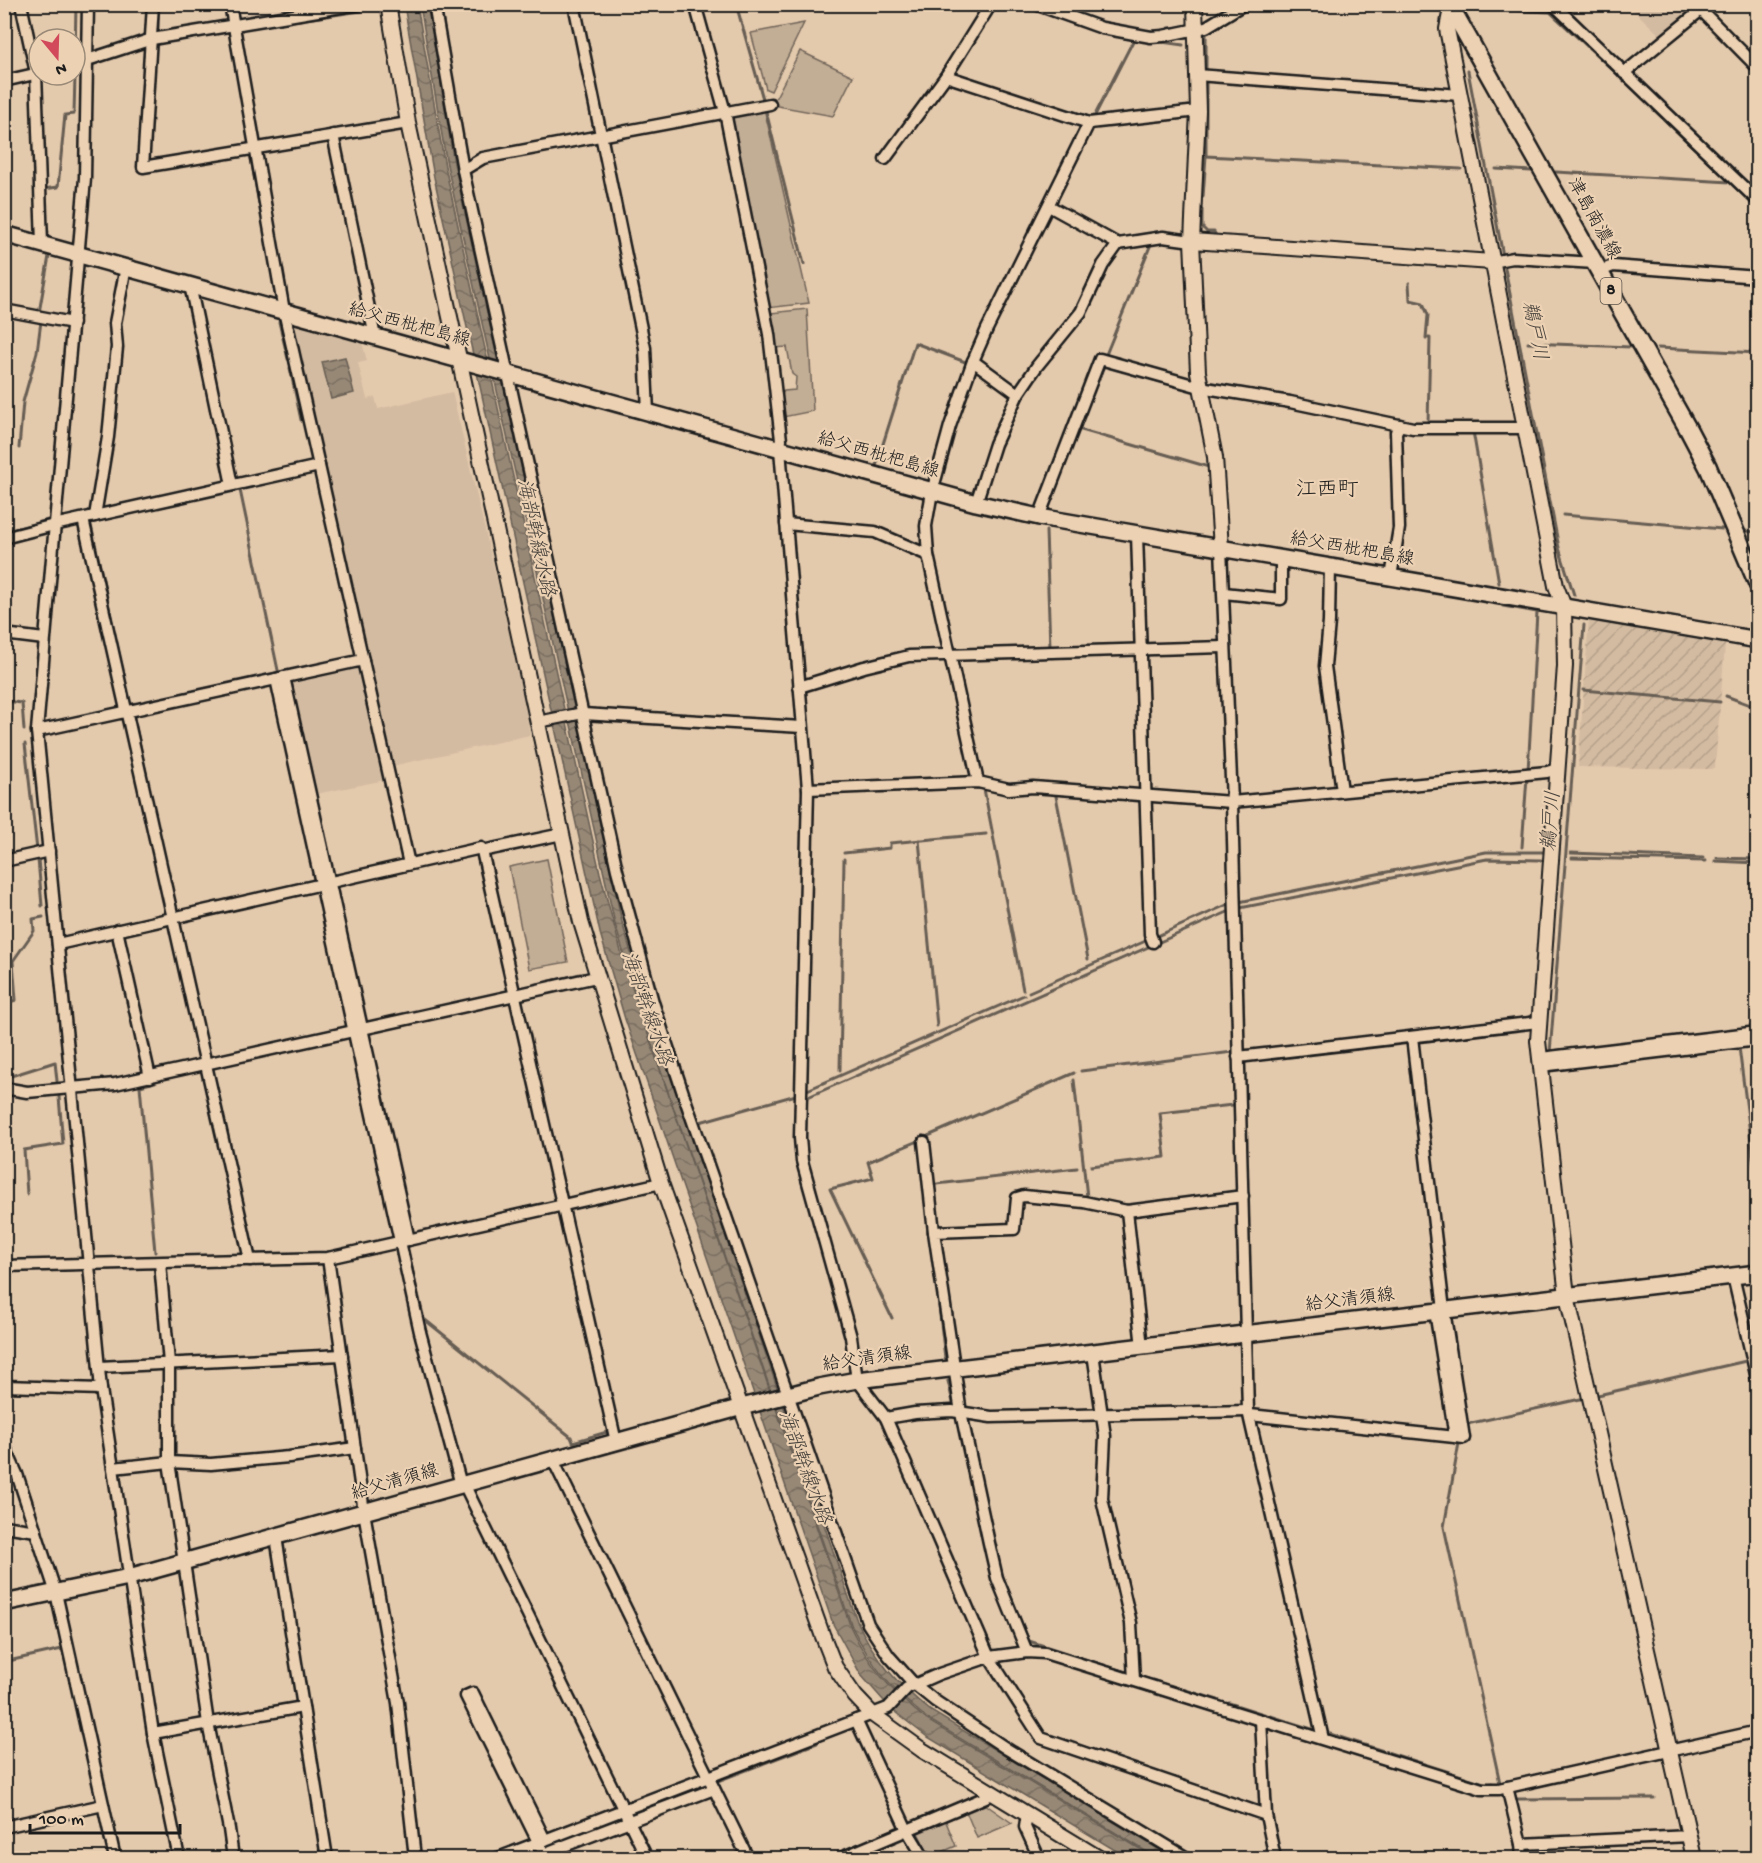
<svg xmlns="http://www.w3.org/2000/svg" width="1762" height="1863" font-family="'Gochi Hand','Klee One',sans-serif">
<defs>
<pattern id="industrial-furrows" width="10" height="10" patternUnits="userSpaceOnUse" patternTransform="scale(1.5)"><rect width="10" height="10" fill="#d3bba1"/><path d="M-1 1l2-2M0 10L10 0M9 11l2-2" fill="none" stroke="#b5a08a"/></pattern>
<pattern id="water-waves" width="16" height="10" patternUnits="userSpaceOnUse" patternTransform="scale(1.5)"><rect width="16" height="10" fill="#978876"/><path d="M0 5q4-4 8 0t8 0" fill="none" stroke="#7a6e60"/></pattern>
</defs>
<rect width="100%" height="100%" fill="#e4caad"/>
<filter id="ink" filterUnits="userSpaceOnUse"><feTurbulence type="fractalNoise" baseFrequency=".0167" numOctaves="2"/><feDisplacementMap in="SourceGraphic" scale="12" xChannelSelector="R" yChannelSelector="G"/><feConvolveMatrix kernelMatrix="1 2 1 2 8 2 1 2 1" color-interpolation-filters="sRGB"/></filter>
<g filter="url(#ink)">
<g fill="#d3bba1">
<path d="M 1628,5 L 1691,5 L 1694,11 L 1663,38 Z"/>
<path d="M 293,323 L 362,342 L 367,361 L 358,363 L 367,399 L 375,397 L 378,409 L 452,392 L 521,681 L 530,735 L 383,768 L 385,780 L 311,795 L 286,681 L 367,663 Z"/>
</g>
<path fill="url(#industrial-furrows)" d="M 1589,619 L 1724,643 L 1725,645 L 1715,767 L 1711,769 L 1578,767 Z"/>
<g fill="#c2ad95" stroke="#6f6458" stroke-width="1.5">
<path d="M 804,23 L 771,91 L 766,89 L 751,33 Z"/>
<path d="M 800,51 L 853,76 L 833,116 L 772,105 Z"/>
<path d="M 764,108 L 809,303 L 767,308 L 730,115 Z"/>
<path d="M 807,309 L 813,411 L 783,417 L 781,413 L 782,394 L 784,391 L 795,390 L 796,377 L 792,374 L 787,347 L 773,348 L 768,316 L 771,313 Z"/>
<path d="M 547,859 L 568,962 L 529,969 L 509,867 Z"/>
<path d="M 982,1802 L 1012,1823 L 977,1838 L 965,1809 Z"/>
<path d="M 944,1817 L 956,1846 L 930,1857 L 916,1829 Z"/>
</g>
<g fill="url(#water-waves)" stroke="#665d52" stroke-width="1.5">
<path d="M 404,5 L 417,5 L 445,166 L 600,873 L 626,970 L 851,1628 C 870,1668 892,1692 927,1720 L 1155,1858 L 1128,1858 L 926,1736 L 891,1709 L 861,1675 L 833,1624 L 625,1019 L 600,933 L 434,177 Z"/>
<path d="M 420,5 L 428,5 L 454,163 L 622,922 L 648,1010 L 856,1618 C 873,1658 898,1685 931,1711 L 1173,1858 L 1157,1858 L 928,1719 C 891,1689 874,1670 852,1627 L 641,1013 L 615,924 L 447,165 Z"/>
<path d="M 345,357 L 354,393 L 331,399 L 322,362 Z"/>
</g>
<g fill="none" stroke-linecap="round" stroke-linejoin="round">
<g stroke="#665d52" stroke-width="3">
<path d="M 736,4 L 763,99"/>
<path d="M 1023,4 L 1033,8"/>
<path d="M 1465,8 L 1550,12 L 1643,98"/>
<path d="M 1047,14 L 1078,25"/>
<path d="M 265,25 L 361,11"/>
<path d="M 158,30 L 158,8"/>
<path d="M 1166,31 L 1169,28 L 1182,27"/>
<path d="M 1206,31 L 1206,72"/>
<path d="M 1155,41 L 1183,45"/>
<path d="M 75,54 L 76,4"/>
<path d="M 1468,71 L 1503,256"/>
<path d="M 1653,109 L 1758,209"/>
<path d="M 766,111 L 804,264"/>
<path d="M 1093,119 L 1134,39"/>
<path d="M 250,153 L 259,203"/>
<path d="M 1206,156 L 1461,169"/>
<path d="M 1496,169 L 1532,171"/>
<path d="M 1556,172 L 1730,182"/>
<path d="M 44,189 L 58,187 L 65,115 L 74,114 L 75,75"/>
<path d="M 1203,197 L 1206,156 L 1206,82"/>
<path d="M 1202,210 L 1202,227 L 1207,232 L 1214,232 L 1216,236"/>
<path d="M 46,223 L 48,232"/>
<path d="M 1241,237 L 1287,241"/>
<path d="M 267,246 L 269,257"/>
<path d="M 1504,263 L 1559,548 L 1574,595"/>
<path d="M 1409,283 L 1410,300 L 1423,303 L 1428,315 L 1426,338 L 1430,338 L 1428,424"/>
<path d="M 39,313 L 49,256"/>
<path d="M 279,322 L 288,359"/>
<path d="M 1528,343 L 1631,347"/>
<path d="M 1658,348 L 1758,353"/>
<path d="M 1105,357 L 1151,244 L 1153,243"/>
<path d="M 290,368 L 301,420"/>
<path d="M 1078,429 L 1209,467"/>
<path d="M 1473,431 L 1499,583"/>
<path d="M 19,448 L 23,402 L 37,352 L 41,321"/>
<path d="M 223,466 L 226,482"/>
<path d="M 876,466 L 915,343 L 968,363"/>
<path d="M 240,490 L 279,675"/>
<path d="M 1048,508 L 1066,462"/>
<path d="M 1563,515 L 1722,529"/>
<path d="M 91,525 L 130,704"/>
<path d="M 1046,531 L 1050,647 L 1052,647"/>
<path d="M 1744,531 L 1758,532"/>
<path d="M 4,532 L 48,520"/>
<path d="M 1503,606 L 1537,612 L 1528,771"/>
<path d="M 1583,690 L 1720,702"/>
<path d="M 1726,696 L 1758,708"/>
<path d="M 4,701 L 22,703 L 24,730"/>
<path d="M 133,714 L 146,773"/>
<path d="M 25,744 L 37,850"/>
<path d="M 990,790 L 984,789 L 1023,990"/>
<path d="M 1055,791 L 1088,959"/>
<path d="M 919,840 L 937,1026"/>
<path d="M 1522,847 L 1527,777"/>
<path d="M 844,853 L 890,848 L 890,843 L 986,834"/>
<path d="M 1571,853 L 1703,858"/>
<path d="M 1572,858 L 1706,861"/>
<path d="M 1717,858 L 1758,859"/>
<path d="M 38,859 L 42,906"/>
<path d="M 1715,861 L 1758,863"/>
<path d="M 1239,902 L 1486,852 L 1544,852"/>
<path d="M 1240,908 L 1487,859 L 1541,860"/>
<path d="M 1155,937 L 1231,903"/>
<path d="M 530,986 L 580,974"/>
<path d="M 1029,992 L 1148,940"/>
<path d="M 4,1004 L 16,1000 L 13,961 L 34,931 L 33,919 L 43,917"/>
<path d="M 1442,1028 L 1531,1017"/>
<path d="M 1739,1047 L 1758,1197"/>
<path d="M 4,1049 L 11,1076 L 55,1062 L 57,1081"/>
<path d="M 1550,1053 L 1584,625"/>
<path d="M 840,1070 L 844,859"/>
<path d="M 1081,1071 L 1233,1052"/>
<path d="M 1074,1080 L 1087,1197"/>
<path d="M 805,1091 L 1024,995"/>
<path d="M 808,1097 L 1230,911"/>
<path d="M 700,1122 L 796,1095"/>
<path d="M 928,1136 L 1074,1073"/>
<path d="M 1091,1166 L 1165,1157 L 1160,1113 L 1233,1105"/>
<path d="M 937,1184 L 1077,1168"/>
<path d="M 27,1194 L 24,1150 L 63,1144 L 59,1097"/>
<path d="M 406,1243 L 424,1319 L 571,1437 L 573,1442 L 607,1432"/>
<path d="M 155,1252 L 140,1086 L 155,1082"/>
<path d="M 939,1306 L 945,1358"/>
<path d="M 892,1318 L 830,1189 L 873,1178 L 868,1162 L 918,1141"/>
<path d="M 948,1381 L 954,1407"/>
<path d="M 1598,1395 L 1746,1361"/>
<path d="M 956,1417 L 964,1451"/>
<path d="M 1467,1424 L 1585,1398"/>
<path d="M 4,1432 L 23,1475"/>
<path d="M 1459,1443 L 1444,1527 L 1500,1783"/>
<path d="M 26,1483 L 52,1565"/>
<path d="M 993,1536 L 993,1538"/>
<path d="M 996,1548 L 1001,1572 L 1029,1641 L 1128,1673"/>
<path d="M 4,1662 L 62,1649"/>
<path d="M 1138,1676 L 1164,1684"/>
<path d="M 1169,1685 L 1218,1700"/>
<path d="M 1229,1703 L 1315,1730"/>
<path d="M 1245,1721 L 1257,1725"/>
<path d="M 1266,1727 L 1284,1733"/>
<path d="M 1330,1734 L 1487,1784 L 1492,1783"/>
<path d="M 715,1782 L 817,1743"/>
<path d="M 1479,1793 L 1493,1794"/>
<path d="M 1516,1799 L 1654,1798"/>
<path d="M 905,1814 L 911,1826"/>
<path d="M 546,1849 L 546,1847 L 709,1785"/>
</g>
<defs>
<g id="minor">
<path d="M 21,4 L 36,73 L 42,244"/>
<path d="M 88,4 L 85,178 L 37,731 L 101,1389 L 153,1733 L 179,1858"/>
<path d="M 153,4 L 143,167 L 408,123"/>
<path d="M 230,4 L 284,311 L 409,864"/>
<path d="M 434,4 L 463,170 L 617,870 L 653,1002 L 684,1096 L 868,1624 L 889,1656 L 914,1684 L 935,1701 L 1007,1749 L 1187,1858"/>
<path d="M 574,4 L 645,348 L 648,412"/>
<path d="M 695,4 L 725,112 L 769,334 L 781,440 L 780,449 L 808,789 L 800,1138 L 802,1161 L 851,1337 L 857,1380 L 886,1418 L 989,1657 L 1041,1738 L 1266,1815"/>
<path d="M 1035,4 L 1102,28 L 1151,37 L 1163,36 L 1206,27 L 1244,4"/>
<path d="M 1553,4 L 1758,201"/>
<path d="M 1695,4 L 1758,68"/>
<path d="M 75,64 L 152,39 L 359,4"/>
<path d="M 1624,73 L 1700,11"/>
<path d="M 1197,75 L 1460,95"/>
<path d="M 946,76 L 1089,123"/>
<path d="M 4,81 L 39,73"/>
<path d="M 333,135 L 375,337"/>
<path d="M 885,159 L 946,76 L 991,4"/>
<path d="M 463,170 L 483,158 L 770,104"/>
<path d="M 1049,206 L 1118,244 L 1163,237 L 1192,241"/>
<path d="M 1492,262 L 1513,258 L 1595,263"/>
<path d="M 1600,271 L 1613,266 L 1758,277"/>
<path d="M 190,285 L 232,485"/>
<path d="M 4,310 L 73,323"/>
<path d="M 973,361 L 1018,394"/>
<path d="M 976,503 L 995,444 L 1018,394 L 1037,366 L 1081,312 L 1103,265 L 1118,244"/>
<path d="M 95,516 L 108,437 L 117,347 L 115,323 L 126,267"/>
<path d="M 1039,517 L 1100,359 L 1200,387 L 1290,402 L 1413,428 L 1524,428"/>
<path d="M 83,519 L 250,1260"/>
<path d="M 786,524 L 875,532 L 928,555"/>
<path d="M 1137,534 L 1150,934 L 1153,942"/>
<path d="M 4,538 L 54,525 L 319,466"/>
<path d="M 1221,548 L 1232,802 L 1248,1411 L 1323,1739"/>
<path d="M 1330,566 L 1329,622 L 1325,666 L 1342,791"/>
<path d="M 1391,577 L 1399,528 L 1396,432 L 1400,425"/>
<path d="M 1224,593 L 1281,599 L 1281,558"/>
<path d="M 4,634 L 44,639"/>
<path d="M 284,677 L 409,1240"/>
<path d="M 276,679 L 420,1332 L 461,1485"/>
<path d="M 799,687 L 864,667 L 909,656 L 1224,647"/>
<path d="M 583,714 L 802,727"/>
<path d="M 538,722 L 583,713"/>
<path d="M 37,731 L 363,660"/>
<path d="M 978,782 L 928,555 L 926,526 L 932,492 L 950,426 L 973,361 L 987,329 L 1089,123 L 1198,111"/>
<path d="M 808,789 L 978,782 L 1009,789 L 1033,787 L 1232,802 L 1547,772 L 1557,769"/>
<path d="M 482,851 L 616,1442"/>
<path d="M 4,861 L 49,851"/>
<path d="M 117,930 L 150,1077"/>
<path d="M 58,944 L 481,848 L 482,851 L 562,834"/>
<path d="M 1238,1057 L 1538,1022"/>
<path d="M 1541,1058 L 1758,1032"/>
<path d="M 1541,1066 L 1758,1040"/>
<path d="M 4,1088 L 27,1092 L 115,1084 L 596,977"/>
<path d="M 924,1142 L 934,1232"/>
<path d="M 1127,1211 L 1142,1347"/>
<path d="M 328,1258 L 364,1512 L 398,1703 L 415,1858"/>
<path d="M 160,1263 L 169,1363 L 169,1462 L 208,1723 L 229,1829 L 233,1858"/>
<path d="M 4,1266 L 328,1258 L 661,1183"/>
<path d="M 1733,1276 L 1758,1383"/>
<path d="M 1435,1311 L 1455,1437"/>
<path d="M 1093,1353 L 1105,1436 L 1102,1499 L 1131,1623 L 1134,1680"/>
<path d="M 99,1367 L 342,1355"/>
<path d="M 4,1386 L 101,1389"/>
<path d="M 1250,1415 L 1464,1438 L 1444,1310 L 1412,1037"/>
<path d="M 886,1418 L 915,1413 L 952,1411 L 991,1417 L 1248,1411"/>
<path d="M 4,1445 L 17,1474 L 56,1593 L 115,1858"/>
<path d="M 553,1460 L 748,1858"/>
<path d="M 113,1468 L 169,1462 L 211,1464 L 289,1457 L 355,1448"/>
<path d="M 464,1484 L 647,1858"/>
<path d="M 4,1526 L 36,1531"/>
<path d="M 276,1537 L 327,1858"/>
<path d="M 1027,1652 L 997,1578 L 989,1543 L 961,1413 L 934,1232 L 1014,1229 L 1017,1198 L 1024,1196 L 1084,1202 L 1127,1211 L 1243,1196"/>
<path d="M 856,1720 L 907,1830 L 924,1858"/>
<path d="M 1261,1720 L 1266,1815 L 1275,1858"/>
<path d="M 153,1733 L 303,1707"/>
<path d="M 1507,1787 L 1521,1844 L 1690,1836"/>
<path d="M 1027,1814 L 1025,1827 L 1039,1858"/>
<path d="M 4,1827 L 103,1805"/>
<path d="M 545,1840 L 473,1693 L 466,1696 L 546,1858"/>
<path d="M 1521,1844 L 1522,1858"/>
<path d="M 551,1851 L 714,1789"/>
<path d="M 498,1858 L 888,1708 L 907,1688 L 939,1674 L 989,1657 L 1027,1652 L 1045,1653 L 1482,1789 L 1499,1789 L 1758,1731"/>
<path d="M 841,1858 L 993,1794"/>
</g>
<g id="tertiary">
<path d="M 388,4 L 408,123 L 581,922 L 661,1183 L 822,1634 L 835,1667 L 855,1696 L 872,1714 L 922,1750 L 1099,1858"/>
<path d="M 1195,4 L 1198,111 L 1192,241 L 1198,372 L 1215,457 L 1221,548"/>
<path d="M 1451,8 L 1447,29 L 1556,586 L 1564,607 L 1565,666 L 1538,1041 L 1567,1296 L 1694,1858"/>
<path d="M 1192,241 L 1492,262"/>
</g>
<g id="secondary">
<path d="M 4,234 L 976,503 L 1039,517 L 1758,640"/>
<path d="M 4,1603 L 129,1577 L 742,1407 L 819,1387 L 857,1380 L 1758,1273"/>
</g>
<path id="primary" d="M 1449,4 L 1688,429 L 1708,467 L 1758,585"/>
</defs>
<use href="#minor" stroke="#1c1c1c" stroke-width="15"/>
<use href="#tertiary" stroke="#1c1c1c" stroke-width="18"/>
<use href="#secondary" stroke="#1c1c1c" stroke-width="20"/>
<use href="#primary" stroke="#1c1c1c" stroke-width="21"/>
<use href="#minor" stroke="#ecd1b3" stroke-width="10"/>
<use href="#tertiary" stroke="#ecd1b3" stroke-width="14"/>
<use href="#secondary" stroke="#ecd1b3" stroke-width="15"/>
<use href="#primary" stroke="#ecd1b3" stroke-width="16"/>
</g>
</g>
<g text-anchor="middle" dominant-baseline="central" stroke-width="4.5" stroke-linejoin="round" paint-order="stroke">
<rect fill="#ecd1b3" stroke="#5a5249" stroke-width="1.5" x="1600.5" y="278" width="21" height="26" rx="4.5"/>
<g font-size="16" font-weight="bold" fill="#1c1c1c">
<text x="1611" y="291">8</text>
</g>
<g font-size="18" fill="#1c1c1c" stroke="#ecd1b3">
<text transform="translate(1593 219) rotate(61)">津島南濃線</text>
<text transform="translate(409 326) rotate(15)">給父西枇杷島線</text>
<text transform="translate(878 456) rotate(16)">給父西枇杷島線</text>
<text transform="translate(1352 550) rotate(10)">給父西枇杷島線</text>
<text transform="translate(1350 1301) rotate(-7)">給父清須線</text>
<text transform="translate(867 1360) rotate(-8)">給父清須線</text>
<text transform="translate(395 1483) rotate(-16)">給父清須線</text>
</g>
<g font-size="20" font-style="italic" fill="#47423c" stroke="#ecd1b3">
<text transform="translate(1533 331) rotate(79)">鵜戸川</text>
<text transform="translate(534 538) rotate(78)">海部幹線水路</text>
<text transform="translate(1553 821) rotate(-85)">鵜戸川</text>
<text transform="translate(645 1009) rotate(71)">海部幹線水路</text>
<text transform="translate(803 1468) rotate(70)">海部幹線水路</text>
</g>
<g font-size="21" fill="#1c1c1c" stroke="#ecd1b3">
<text x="1327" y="491">江西町</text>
</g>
</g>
<rect width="1762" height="1863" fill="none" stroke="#ecd1b3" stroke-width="24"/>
<rect x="12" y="12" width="1738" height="1839" fill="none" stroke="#1c1c1c" stroke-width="2" filter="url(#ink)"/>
<g transform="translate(57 57) rotate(161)"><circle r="28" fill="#ecd1b3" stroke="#998977" stroke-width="1.5"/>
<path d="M0-4.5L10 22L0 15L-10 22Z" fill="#d1495b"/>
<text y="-9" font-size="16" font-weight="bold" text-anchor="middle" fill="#1c1c1c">N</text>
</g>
<path d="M30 1824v9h150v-9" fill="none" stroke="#1c1c1c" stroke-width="3"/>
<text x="39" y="1824" font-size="18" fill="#1c1c1c" stroke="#ecd1b3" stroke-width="4.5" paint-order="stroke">100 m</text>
</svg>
